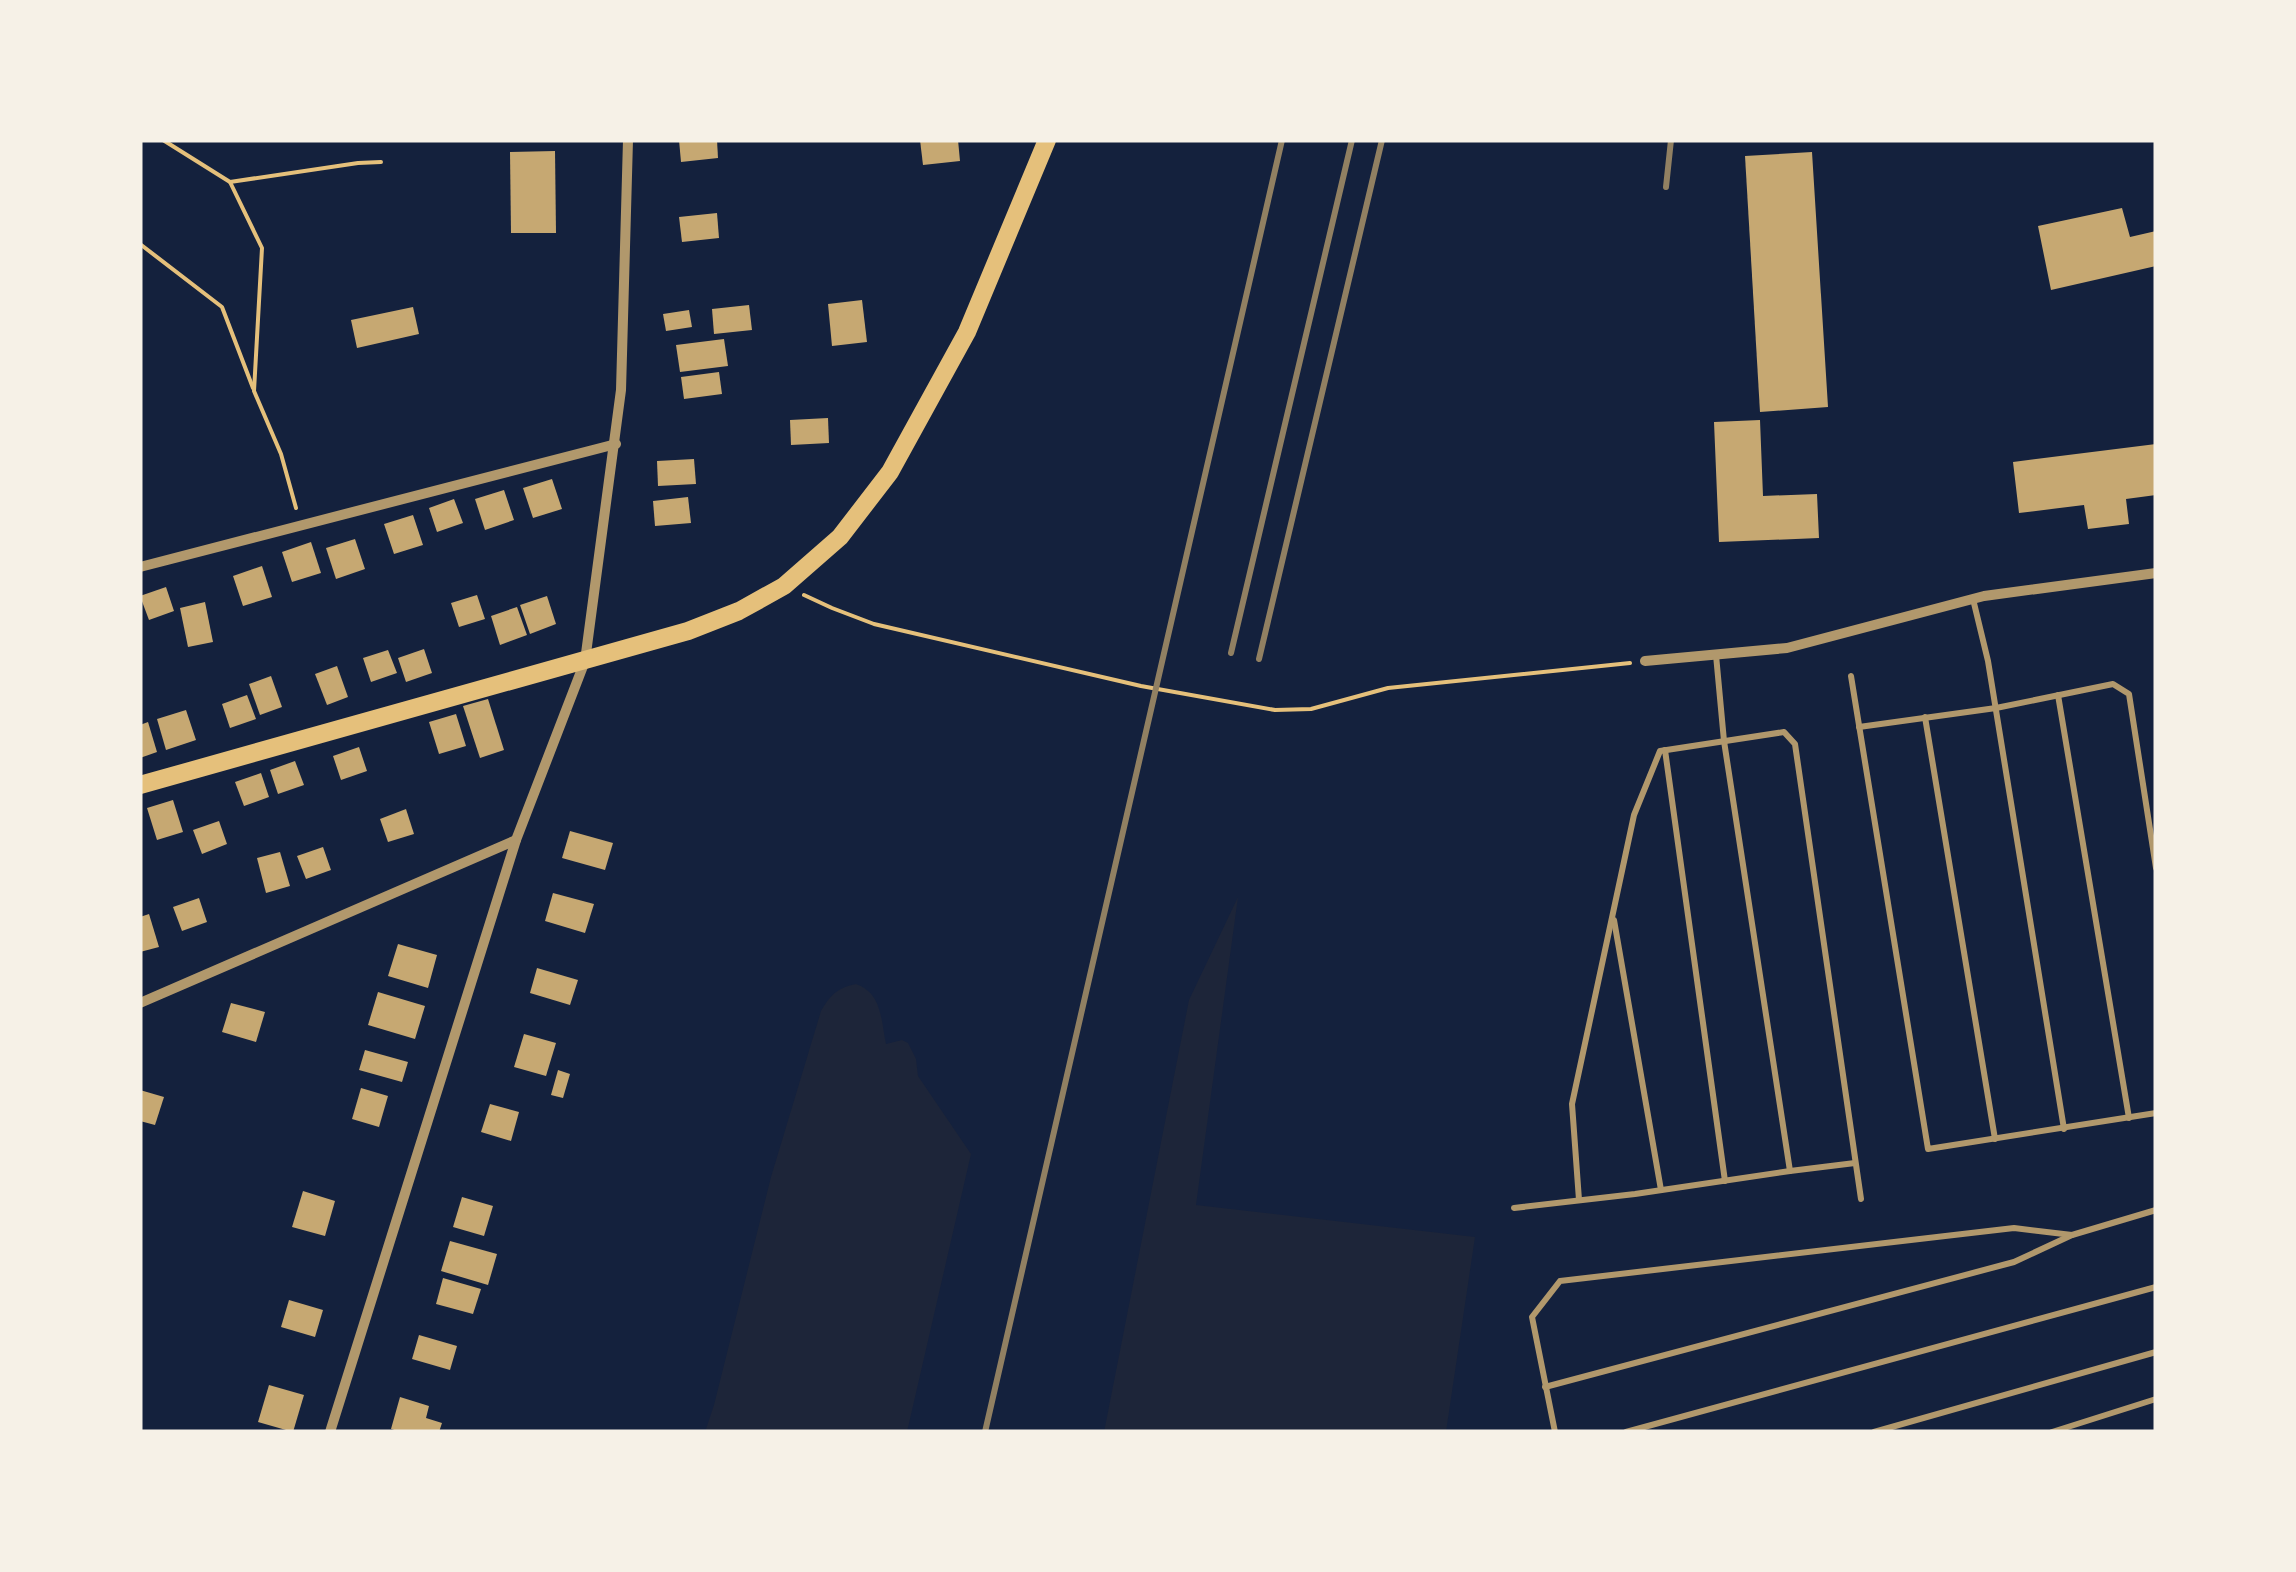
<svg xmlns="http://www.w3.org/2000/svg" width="2296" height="1572" font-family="'Open Sans',sans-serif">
<rect width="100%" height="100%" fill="#14213d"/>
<g fill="#1d2539">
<path d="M 1238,897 L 1196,1205 L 1475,1237 L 1446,1432 L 1104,1432 L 1189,1000 Z"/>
<path d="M 856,984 C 882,993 881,1020 886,1044 L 902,1040 L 908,1043 L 916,1059 L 918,1076 L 971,1154 L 907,1432 L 705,1432 L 714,1405 L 771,1177 L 821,1011 C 829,996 838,987 856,984 Z"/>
</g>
<g fill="#c6a872">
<path d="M 679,140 L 717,140 L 718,158 L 681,162 Z"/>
<path d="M 920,140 L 958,140 L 960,161 L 923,165 Z"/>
<path d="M 555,151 L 556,233 L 511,233 L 510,152 Z"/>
<path d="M 1812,152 L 1828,407 L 1760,412 L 1745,156 Z"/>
<path d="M 2122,208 L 2130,237 L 2156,231 L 2156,266 L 2051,290 L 2038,226 Z"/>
<path d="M 717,213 L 719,238 L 682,242 L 679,217 Z"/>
<path d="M 862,300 L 867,342 L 832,346 L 828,304 Z"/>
<path d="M 749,305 L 752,330 L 714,334 L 712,309 Z"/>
<path d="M 413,307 L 419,334 L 357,348 L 351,320 Z"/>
<path d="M 689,310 L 692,327 L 666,331 L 663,314 Z"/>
<path d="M 724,339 L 728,366 L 680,372 L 676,345 Z"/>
<path d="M 719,372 L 722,394 L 684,399 L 681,377 Z"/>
<path d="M 828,418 L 829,443 L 791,445 L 790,420 Z"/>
<path d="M 1760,420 L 1763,496 L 1817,494 L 1819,538 L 1719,542 L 1714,422 Z"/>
<path d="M 2156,444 L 2156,495 L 2126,499 L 2129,524 L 2088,529 L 2084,505 L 2019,513 L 2013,462 Z"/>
<path d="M 694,459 L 696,484 L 658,486 L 657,461 Z"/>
<path d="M 552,479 L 562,509 L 533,518 L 523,488 Z"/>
<path d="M 504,490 L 514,520 L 485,530 L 475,499 Z"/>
<path d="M 688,497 L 691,523 L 655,526 L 653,501 Z"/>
<path d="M 454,499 L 463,523 L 437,532 L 429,508 Z"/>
<path d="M 413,515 L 423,545 L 394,554 L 384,524 Z"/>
<path d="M 355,539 L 365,569 L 336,579 L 326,548 Z"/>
<path d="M 311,542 L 321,573 L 292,582 L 282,552 Z"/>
<path d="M 262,566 L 272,597 L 243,606 L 233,576 Z"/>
<path d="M 166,587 L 174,611 L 149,620 L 140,596 Z"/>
<path d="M 477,595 L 485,619 L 459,627 L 451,603 Z"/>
<path d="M 547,596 L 556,624 L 530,634 L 520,605 Z"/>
<path d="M 205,602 L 213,642 L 188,647 L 180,608 Z"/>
<path d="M 517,607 L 527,635 L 500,645 L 491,616 Z"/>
<path d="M 424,649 L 432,673 L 406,682 L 398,658 Z"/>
<path d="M 388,650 L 397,673 L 371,682 L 363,658 Z"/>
<path d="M 337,666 L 348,697 L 327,705 L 315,674 Z"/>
<path d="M 271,676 L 282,707 L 260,715 L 249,684 Z"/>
<path d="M 247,695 L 256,719 L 230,728 L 222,704 Z"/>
<path d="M 488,699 L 504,750 L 480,758 L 463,706 Z"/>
<path d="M 186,710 L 196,740 L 166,750 L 157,719 Z"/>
<path d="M 456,714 L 466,746 L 439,754 L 429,722 Z"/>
<path d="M 148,722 L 157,752 L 140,758 L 140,725 Z"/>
<path d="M 359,747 L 367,771 L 341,780 L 333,756 Z"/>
<path d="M 295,761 L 304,785 L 278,794 L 270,770 Z"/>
<path d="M 261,773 L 269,797 L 244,806 L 235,782 Z"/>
<path d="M 173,800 L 183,832 L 157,840 L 147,808 Z"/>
<path d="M 406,809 L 414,834 L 388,842 L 380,819 Z"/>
<path d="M 219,821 L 227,844 L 202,854 L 193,830 Z"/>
<path d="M 570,831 L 613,843 L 605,870 L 562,858 Z"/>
<path d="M 323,847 L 331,870 L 306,879 L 297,856 Z"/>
<path d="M 280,852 L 290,886 L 266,893 L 257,858 Z"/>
<path d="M 553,893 L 594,904 L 585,933 L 545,921 Z"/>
<path d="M 199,898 L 207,922 L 182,931 L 173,907 Z"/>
<path d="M 149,914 L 159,947 L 140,952 L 140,917 Z"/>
<path d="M 398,944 L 437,955 L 428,988 L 388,976 Z"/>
<path d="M 537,968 L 578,980 L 570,1005 L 530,993 Z"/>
<path d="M 378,992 L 425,1006 L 415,1039 L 368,1025 Z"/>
<path d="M 231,1003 L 265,1012 L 256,1042 L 222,1032 Z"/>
<path d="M 524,1034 L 556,1043 L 546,1076 L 514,1067 Z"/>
<path d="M 365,1050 L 408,1062 L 402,1082 L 359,1070 Z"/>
<path d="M 558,1070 L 570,1074 L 563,1098 L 551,1095 Z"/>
<path d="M 361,1088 L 388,1096 L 379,1127 L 352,1119 Z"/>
<path d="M 140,1090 L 164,1097 L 155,1125 L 140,1121 Z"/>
<path d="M 490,1104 L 519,1112 L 511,1141 L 481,1132 Z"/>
<path d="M 303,1191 L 335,1201 L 325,1236 L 292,1227 Z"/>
<path d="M 462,1197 L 493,1206 L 484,1236 L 453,1227 Z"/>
<path d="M 450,1241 L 497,1254 L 488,1285 L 441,1271 Z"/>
<path d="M 443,1278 L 481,1289 L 473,1314 L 436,1304 Z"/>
<path d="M 289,1300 L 323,1310 L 315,1337 L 281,1327 Z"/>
<path d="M 419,1335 L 457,1346 L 450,1370 L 412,1359 Z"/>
<path d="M 269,1385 L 304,1395 L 293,1432 L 258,1422 Z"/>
<path d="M 400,1397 L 429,1406 L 426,1418 L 442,1423 L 439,1432 L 401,1432 L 391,1429 Z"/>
</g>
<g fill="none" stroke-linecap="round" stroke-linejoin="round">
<g stroke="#e5c07b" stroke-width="4">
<path d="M 163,140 L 230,182 L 262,248 L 254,391 L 281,454 L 296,508"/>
<path d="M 230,182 L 358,163 L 381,162"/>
<path d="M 140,244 L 222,307 L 253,388"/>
<path d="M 804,595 L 832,608 L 874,624 L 1141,686 L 1275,710 L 1311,709 L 1388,688 L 1630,663"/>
</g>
<g stroke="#b1986c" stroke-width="6">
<path d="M 1973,599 L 1988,661 L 2064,1129"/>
<path d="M 1716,655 L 1724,741 L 1790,1171"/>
<path d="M 1851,676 L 1928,1149 L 2156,1113"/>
<path d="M 2058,695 L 2129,1118"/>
<path d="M 1925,717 L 1995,1139"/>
<path d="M 1859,727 L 1996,708 L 2113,684 L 2129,694 L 2156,868"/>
<path d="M 1665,750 L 1725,1181"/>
<path d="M 1614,920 L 1661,1190"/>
<path d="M 1579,1200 L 1572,1104 L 1634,815 L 1660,751 L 1784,732 L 1795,744 L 1861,1199"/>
<path d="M 1514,1208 L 1635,1194 L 1790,1171 L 1855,1163"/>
<path d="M 1545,1387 L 2014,1262 L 2072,1235 L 2156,1210"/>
<path d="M 1555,1432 L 1532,1317 L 1560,1281 L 2014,1228 L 2072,1235"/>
<path d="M 1626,1432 L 2156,1287"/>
<path d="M 1874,1432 L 2156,1352"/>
<path d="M 2052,1432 L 2156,1399"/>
</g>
<g stroke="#b1986c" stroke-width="10">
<path d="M 140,567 L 616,444"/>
<path d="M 1645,661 L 1787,648 L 1984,596 L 2156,573"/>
<path d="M 140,1003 L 516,840"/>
<path d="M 330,1432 L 516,840 L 585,661 L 621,390 L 628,140"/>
</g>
<path stroke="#e5c07b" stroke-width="18" d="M 140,785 L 688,631 L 739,611 L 784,586 L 840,537 L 890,472 L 967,332 L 1047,140"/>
<g stroke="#918062" stroke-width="6">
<path d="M 1666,187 L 1671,140"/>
<path d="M 1231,653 L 1352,140"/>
<path d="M 1259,659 L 1382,140"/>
<path d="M 985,1432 L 1282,140"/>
</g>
</g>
<rect width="2296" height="1572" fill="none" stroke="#f6f1e7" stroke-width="285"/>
</svg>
